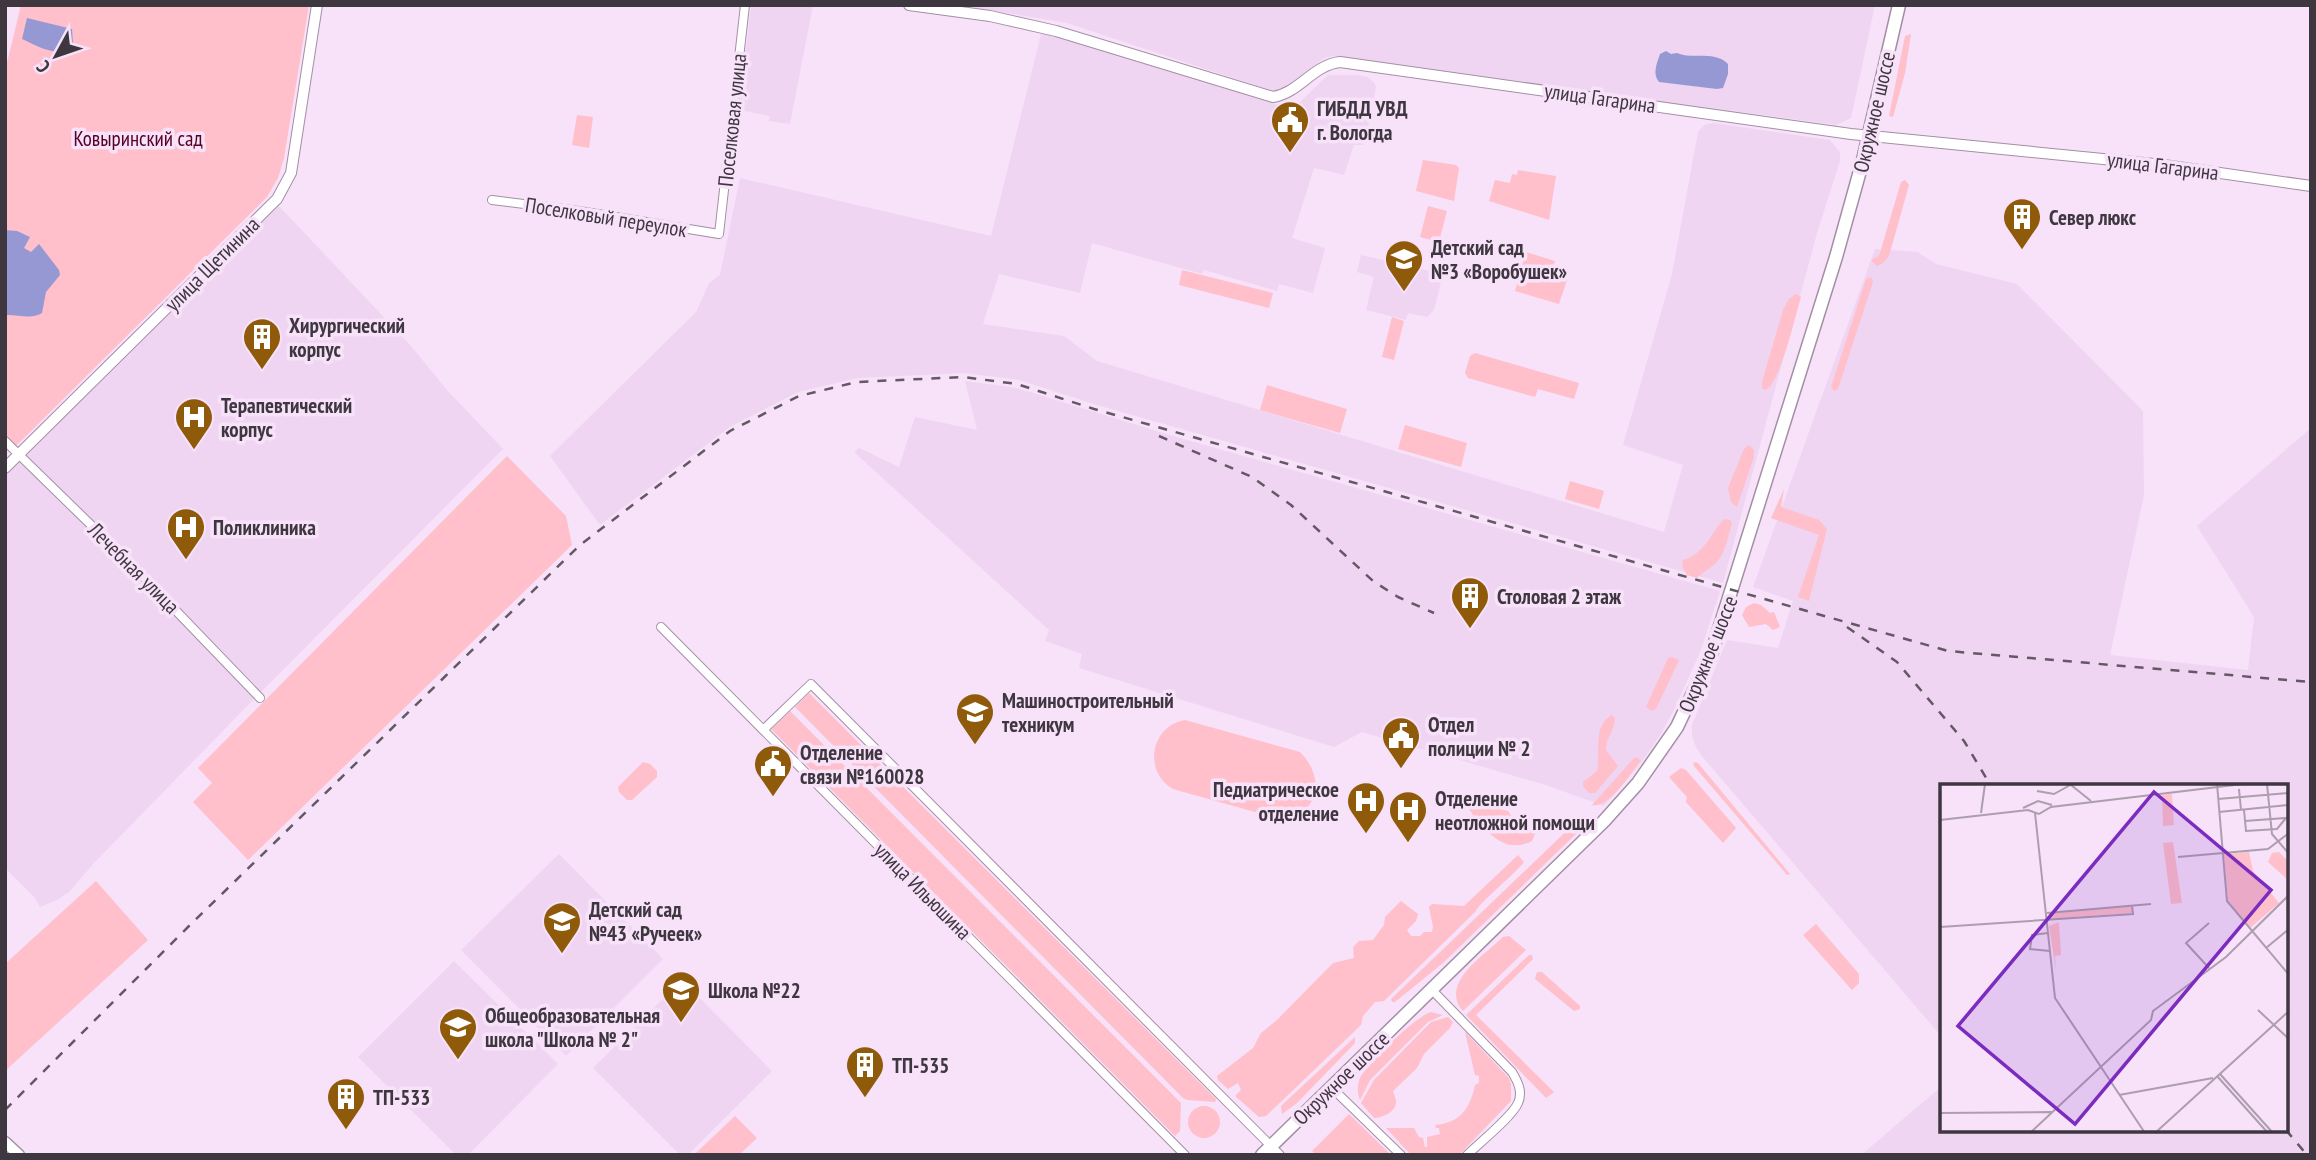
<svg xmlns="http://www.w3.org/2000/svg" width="2316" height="1160" font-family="'PT Sans Narrow',sans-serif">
<rect width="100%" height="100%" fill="#f7e2f9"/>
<g fill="#efd5f1">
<path d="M 751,5 L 813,5 L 790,124 L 769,121 L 770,116 L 739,110 Z"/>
<path d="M 959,5 L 1875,5 L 1851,118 L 1836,125 L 1334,56 L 1324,58 L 1284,88 L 1272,91 L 1067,23 Z"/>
<path d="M 1042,30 L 1282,106 L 1296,106 L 1328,75 L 1358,75 L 1367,77 L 1374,82 L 1376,87 L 1370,120 L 1363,145 L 1354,145 L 1344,175 L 1314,168 L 1292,238 L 1325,248 L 1313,293 L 1279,284 L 1277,291 L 1204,270 L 1202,274 L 1092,243 L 1080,293 L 999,274 L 983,324 L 1064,336 L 1097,361 L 1664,532 L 1683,465 L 1623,445 L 1672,274 L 1698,132 L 1704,125 L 1713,123 L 1830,140 L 1840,152 L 1840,161 L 1817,233 L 1723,583 L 1097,405 L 1019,380 L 964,373 L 858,378 L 798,392 L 730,427 L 600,525 L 550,456 L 696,312 L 709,283 L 720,275 L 740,178 L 991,236 Z"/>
<path d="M 279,206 L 411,346 L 447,390 L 503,449 L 256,697 L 94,863 L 69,892 L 57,900 L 40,907 L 34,897 L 5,868 L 5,476 Z"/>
<path d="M 1875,249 L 1917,252 L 1936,264 L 2017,284 L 2143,411 L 2144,495 L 2110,655 L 2248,670 L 2254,617 L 2197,526 L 2311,428 L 2311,1155 L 1861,1155 L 1941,1087 L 1941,1130 L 2286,1130 L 2286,786 L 1941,786 L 1941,1036 L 1701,755 L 1695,745 L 1692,735 L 1692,725 L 1727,640 L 1778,648 L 1793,601 L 1753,587 Z"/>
<path d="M 1361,255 L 1443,274 L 1434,310 L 1427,317 L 1408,313 L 1406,320 L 1366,310 L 1374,277 L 1357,272 Z"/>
<path d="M 965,381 L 1017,388 L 1166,434 L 1720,591 L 1701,650 L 1675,708 L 1659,737 L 1641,763 L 1604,806 L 1546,785 L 1362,732 L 1334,747 L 1079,668 L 1082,654 L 1045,641 L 1049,630 L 854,452 L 859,448 L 899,467 L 915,417 L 977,430 Z"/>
<path d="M 559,854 L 663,959 L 566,1056 L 461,950 Z"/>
<path d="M 454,961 L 558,1064 L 468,1155 L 456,1155 L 358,1057 Z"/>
<path d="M 682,980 L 772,1071 L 688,1155 L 680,1155 L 593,1068 Z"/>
</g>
<g fill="#ffbfcb">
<path d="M 21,5 L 309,5 L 284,158 L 278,178 L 267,197 L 15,447 L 5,438 L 5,71 Z"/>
<path d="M 1911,34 L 1905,73 L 1893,117 L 1889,116 L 1905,36 Z"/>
<path d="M 577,115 L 593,117 L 589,148 L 572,145 Z"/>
<path d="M 1423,160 L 1456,165 L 1459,168 L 1454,201 L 1416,191 Z"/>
<path d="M 1518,170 L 1556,176 L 1549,220 L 1489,201 L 1495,180 L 1510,183 L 1512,174 L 1517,175 Z"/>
<path d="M 1905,180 L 1909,185 L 1889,256 L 1883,263 L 1877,266 L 1871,260 L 1879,256 L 1901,182 Z"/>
<path d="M 1428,206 L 1447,211 L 1439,242 L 1420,237 Z"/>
<path d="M 1526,252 L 1555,261 L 1552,271 L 1556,272 L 1555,276 L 1567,280 L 1559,304 L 1515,291 Z"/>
<path d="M 1182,270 L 1273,293 L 1269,308 L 1179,285 Z"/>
<path d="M 1871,277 L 1873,282 L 1838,389 L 1834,391 L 1831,387 L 1866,279 Z"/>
<path d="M 1796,294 L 1801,297 C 1795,317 1781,380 1766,390 L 1762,388 L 1762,382 L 1783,310 L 1789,299 Z"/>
<path d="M 1392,317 L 1404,321 L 1394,360 L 1382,357 Z"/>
<path d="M 1475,353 L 1579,383 L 1574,399 L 1538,389 L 1535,397 L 1468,378 L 1465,373 L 1470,356 Z"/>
<path d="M 1267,385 L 1347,409 L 1340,433 L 1260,410 Z"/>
<path d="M 1405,425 L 1467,443 L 1461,467 L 1398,449 Z"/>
<path d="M 1749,445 L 1754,450 L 1754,457 L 1737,507 L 1731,502 L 1728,488 L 1744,449 Z"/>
<path d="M 507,456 L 566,516 L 572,545 L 248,860 L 193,802 L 212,783 L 198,768 Z"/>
<path d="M 1570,481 L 1604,491 L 1599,509 L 1565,499 Z"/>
<path d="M 1784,489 L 1781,507 L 1819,520 L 1827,529 L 1809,601 L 1798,597 L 1819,535 L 1771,518 Z"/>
<path d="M 1724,519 L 1730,520 L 1732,524 C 1727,539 1725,558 1711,567 C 1706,571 1702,573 1697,578 L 1687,575 L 1682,566 L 1683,560 C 1705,554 1710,534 1724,519 Z"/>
<path d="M 1754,603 L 1761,605 L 1770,613 L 1774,612 L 1780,627 L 1773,630 L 1766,624 L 1749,627 L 1742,615 L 1746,607 Z"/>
<path d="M 1672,657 L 1679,660 L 1656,709 L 1652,711 L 1646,707 L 1668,658 Z"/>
<path d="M 809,693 L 1216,1099 L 1215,1102 L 1187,1100 L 1183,1098 L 795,707 Z"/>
<path d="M 790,711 L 1181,1103 L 1180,1131 L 1175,1136 L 771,729 Z"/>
<path d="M 1612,715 L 1615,718 C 1615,730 1605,739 1606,750 L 1618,766 L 1595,793 L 1589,793 L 1583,786 L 1583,782 L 1597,771 C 1601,754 1592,725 1612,715 Z"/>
<path d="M 1185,720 L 1300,752 C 1325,777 1320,812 1284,820 L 1173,789 C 1143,772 1150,726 1185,720 Z"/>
<path d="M 1635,757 L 1641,760 C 1631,773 1609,809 1592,805 Z"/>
<path d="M 643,762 L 650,764 L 657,771 L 657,777 L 632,800 L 627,800 L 619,792 L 618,787 Z"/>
<path d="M 1695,762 L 1698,763 L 1790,874 L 1787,875 L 1694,766 L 1693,764 Z"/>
<path d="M 1681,768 L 1686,770 L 1736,828 L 1723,843 L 1686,802 L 1687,797 L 1669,777 Z"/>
<path d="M 1470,802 L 1508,811 L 1512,817 L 1510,824 L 1533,831 L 1535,834 L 1532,841 C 1523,846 1509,847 1500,841 C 1490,835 1469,815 1468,804 Z"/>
<path d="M 1580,818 L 1582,828 L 1443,963 L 1395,1002 L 1392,1002 L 1391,999 Z"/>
<path d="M 1518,855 L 1524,862 C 1515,874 1479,903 1476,911 L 1384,1001 L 1375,1002 L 1363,1016 L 1361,1025 L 1266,1116 L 1259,1117 L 1235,1096 L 1241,1090 L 1238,1083 L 1228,1089 L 1218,1080 L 1217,1076 L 1253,1048 L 1261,1033 L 1277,1020 L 1333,963 L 1354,958 L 1353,947 L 1359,941 L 1373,940 L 1384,925 L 1385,917 L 1401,901 L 1418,914 L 1416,921 L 1407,930 L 1411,936 L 1420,936 L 1424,932 L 1432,932 L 1433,927 L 1429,907 L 1432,904 L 1464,906 Z"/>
<path d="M 96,881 L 148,940 L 5,1071 L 5,964 Z"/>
<path d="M 1816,924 L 1859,974 L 1859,983 L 1852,990 L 1803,935 Z"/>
<path d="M 1509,936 L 1526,950 L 1463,1011 C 1439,983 1485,955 1503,937 Z"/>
<path d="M 1529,955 L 1532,955 L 1533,959 L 1476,1015 L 1554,1092 L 1546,1098 L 1466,1015 Z"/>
<path d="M 1537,972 L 1542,972 L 1580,1006 L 1580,1009 L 1574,1011 L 1535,979 Z"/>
<path d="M 1431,1012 L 1443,1015 L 1428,1022 L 1370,1080 L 1360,1100 C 1357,1092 1357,1086 1360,1078 C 1367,1064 1416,1016 1431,1012 Z"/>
<path d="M 1448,1017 L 1453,1022 L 1450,1028 L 1424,1054 L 1417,1068 L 1393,1091 C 1394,1095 1396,1098 1396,1102 C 1396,1112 1382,1118 1374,1118 L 1361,1103 L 1374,1080 L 1431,1022 Z"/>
<path d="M 1465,1032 L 1509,1078 L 1511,1084 L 1511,1101 L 1459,1155 L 1411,1155 L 1386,1128 L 1414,1128 L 1419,1137 L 1423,1138 L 1425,1147 L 1427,1147 L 1427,1137 L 1440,1134 L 1439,1128 L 1436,1128 L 1435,1125 C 1460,1123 1470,1109 1475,1085 L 1479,1083 L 1479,1076 L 1475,1075 Z"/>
<path d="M 1355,1037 L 1355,1043 L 1297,1103 L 1282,1114 L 1281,1106 Z"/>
<circle cx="1204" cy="1122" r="16"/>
<path d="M 1349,1114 L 1391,1155 L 1316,1155 L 1312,1151 Z"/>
<path d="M 735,1116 L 757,1138 L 739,1155 L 697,1155 L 696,1153 Z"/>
</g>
<g fill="#9598d3">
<path d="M 27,18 L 72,29 L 73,44 C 59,60 38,46 22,39 Z"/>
<path d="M 1666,51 L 1671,54 L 1677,53 C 1692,60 1714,50 1728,64 L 1728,74 L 1723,88 L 1717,89 L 1659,82 C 1652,74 1657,63 1660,54 Z"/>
<path d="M 5,230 L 17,231 L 30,237 L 24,248 L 31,252 L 39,244 L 59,270 L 60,275 L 46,292 L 42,313 C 30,320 18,314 5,315 Z"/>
</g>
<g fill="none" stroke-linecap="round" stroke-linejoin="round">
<defs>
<g id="minor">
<path d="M 492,200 L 579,211 L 719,234 L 745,5"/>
<path d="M 5,441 L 131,564 L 260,698"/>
<path d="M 661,627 L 1185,1155"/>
<path d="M 764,729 L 811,684 L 1280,1155"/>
<path d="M 1432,990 L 1512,1072 C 1518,1082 1523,1092 1518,1103 C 1512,1117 1479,1143 1467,1155"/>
<path d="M 1332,1088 L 1401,1155"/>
</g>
<g id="tertiary">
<path d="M 909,5 L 990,16 L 1056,31 L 1273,97 C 1299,93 1313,65 1340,62 L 1851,134 L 2164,165 L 2311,186"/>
<path d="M 5,468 L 277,199 L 291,173 L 317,5"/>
</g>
<path id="secondary" d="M 5,1142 L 19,1155"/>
<path id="primary" d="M 1262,1155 L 1604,821 L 1638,783 L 1677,727 L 1711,655 L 1836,257 L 1863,160 L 1899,5"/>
</defs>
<use href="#minor" stroke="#a38fa5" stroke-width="10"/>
<use href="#tertiary" stroke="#a38fa5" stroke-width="12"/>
<use href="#secondary" stroke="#a38fa5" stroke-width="13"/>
<use href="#primary" stroke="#a38fa5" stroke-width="15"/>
<use href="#minor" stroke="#fff" stroke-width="8"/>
<use href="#tertiary" stroke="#fff" stroke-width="10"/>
<use href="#secondary" stroke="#fff" stroke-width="10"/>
<use href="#primary" stroke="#fff" stroke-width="12"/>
<g stroke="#635864" stroke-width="2.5" stroke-dasharray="9 9" stroke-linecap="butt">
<path d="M 1159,436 L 1252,477 L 1291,505 L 1373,581 L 1398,597 L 1434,613"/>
<path d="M 1847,627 L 1897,662 L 1964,741 L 1991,786"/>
<path d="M 5,1110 L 189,926 L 580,545 L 730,431 L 799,396 L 857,382 L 963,377 L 1017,384 L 1094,409 L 1948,651 L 2311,682"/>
<path d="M 2286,1130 L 2307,1155"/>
</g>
</g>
<defs>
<symbol id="civic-pin" viewBox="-11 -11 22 30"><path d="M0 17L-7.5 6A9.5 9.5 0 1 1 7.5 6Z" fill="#8f5b0b" stroke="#f7e2f9"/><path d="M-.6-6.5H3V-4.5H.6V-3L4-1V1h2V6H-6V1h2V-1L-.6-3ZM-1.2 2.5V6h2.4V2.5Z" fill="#fff"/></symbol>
<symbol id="building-pin" viewBox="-11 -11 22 30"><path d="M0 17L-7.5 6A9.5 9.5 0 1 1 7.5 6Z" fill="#8f5b0b" stroke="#f7e2f9"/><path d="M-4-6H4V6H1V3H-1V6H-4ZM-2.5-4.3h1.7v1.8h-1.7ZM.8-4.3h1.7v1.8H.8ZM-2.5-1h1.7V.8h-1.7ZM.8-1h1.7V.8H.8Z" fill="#fff"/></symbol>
<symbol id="school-pin" viewBox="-11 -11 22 30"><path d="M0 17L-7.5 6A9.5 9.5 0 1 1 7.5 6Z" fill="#8f5b0b" stroke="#f7e2f9"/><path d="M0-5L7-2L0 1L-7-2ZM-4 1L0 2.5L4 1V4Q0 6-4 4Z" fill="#fff"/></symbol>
<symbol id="hospital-pin" viewBox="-11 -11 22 30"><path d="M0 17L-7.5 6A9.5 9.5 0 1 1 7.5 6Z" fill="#8f5b0b" stroke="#f7e2f9"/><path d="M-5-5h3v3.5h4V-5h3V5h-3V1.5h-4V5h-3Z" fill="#fff"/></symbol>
</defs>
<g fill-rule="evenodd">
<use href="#civic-pin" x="1268" y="98" width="44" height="60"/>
<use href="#building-pin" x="2000" y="195" width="44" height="60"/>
<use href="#school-pin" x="1382" y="237" width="44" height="60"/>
<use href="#building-pin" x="240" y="315" width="44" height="60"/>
<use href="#hospital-pin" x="172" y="395" width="44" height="60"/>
<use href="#hospital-pin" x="164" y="505" width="44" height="60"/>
<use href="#building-pin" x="1448" y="574" width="44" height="60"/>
<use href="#school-pin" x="953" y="690" width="44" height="60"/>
<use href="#civic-pin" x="1379" y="714" width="44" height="60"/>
<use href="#civic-pin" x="751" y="742" width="44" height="60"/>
<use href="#hospital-pin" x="1344" y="779" width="44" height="60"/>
<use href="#hospital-pin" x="1386" y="788" width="44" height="60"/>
<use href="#school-pin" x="540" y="899" width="44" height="60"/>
<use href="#school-pin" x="659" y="968" width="44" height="60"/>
<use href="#school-pin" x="436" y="1005" width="44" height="60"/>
<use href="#building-pin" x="843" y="1043" width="44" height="60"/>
<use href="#building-pin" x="324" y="1075" width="44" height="60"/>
</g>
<g text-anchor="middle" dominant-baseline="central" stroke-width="7" stroke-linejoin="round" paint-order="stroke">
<g font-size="21" fill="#3f3740" stroke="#f7e2f9">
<text transform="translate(1600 98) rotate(8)">улица Гагарина</text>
<text transform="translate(1874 112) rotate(-77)">Окружное шоссе</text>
<text transform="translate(732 120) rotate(-84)">Поселковая улица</text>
<text transform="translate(2163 166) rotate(7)">улица Гагарина</text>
<text transform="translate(606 217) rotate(9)">Поселковый переулок</text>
<text transform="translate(212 264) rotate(-45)">улица Щетинина</text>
<text transform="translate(134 568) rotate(45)">Лечебная улица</text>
<text transform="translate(1708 654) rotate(-68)">Окружное шоссе</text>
<text transform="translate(923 891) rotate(45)">улица Ильюшина</text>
<text transform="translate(1341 1078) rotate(-44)">Окружное шоссе</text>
</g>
<g font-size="21" font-weight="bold" fill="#3f3740" stroke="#f7e2f9" text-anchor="start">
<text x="1317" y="108">ГИБДД УВД<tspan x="1317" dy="24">г. Вологда</tspan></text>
<text x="2049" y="217">Север люкс</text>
<text x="1431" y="247">Детский сад<tspan x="1431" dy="24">№3 «Воробушек»</tspan></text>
<text x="289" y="325">Хирургический<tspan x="289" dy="24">корпус</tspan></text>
<text x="221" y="405">Терапевтический<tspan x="221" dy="24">корпус</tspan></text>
<text x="213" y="527">Поликлиника</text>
<text x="1497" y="596">Столовая 2 этаж</text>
<text x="1002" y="700">Машиностроительный<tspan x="1002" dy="24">техникум</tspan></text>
<text x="1428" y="724">Отдел<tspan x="1428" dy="24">полиции № 2</tspan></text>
<text x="800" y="752">Отделение<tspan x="800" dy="24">связи №160028</tspan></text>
<text x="1339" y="789" text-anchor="end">Педиатрическое<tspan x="1339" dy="24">отделение</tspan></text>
<text x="1435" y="798">Отделение<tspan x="1435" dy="24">неотложной помощи</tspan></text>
<text x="589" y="909">Детский сад<tspan x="589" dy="24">№43 «Ручеек»</tspan></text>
<text x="708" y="990">Школа №22</text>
<text x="485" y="1015">Общеобразовательная<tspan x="485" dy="24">школа "Школа № 2"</tspan></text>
<text x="892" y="1065">ТП-535</text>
<text x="373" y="1097">ТП-533</text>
</g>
<g font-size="21" fill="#560022" stroke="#f7e2f9">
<text x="138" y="138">Ковыринский сад</text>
</g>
</g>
<g transform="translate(1940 784)">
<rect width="348" height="348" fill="#f7e2f9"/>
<path d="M 232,10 L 234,41 L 223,42 L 222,11 ZM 233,58 L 242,119 L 231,120 L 223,59 ZM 309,68 L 313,87 L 339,119 L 310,144 L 288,117 L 284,70 ZM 332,69 L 339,68 L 348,77 L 348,96 L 328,78 ZM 192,122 L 192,129 L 109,135 L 109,130 L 114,129 ZM 119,138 L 121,171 L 115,172 L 116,187 L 109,142 Z" fill="#ffbfcb"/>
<path fill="none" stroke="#ad9eaf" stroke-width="2" d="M 277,0 L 287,117 L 349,191M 327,0 L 332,50 L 349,70M 131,1 L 151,17M 299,5 L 301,26M 97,7 L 114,10 L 132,0M 278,15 L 349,9M 83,24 L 98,17 L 112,21M 304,26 L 306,47 L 337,45 L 346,34 L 305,37M 279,28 L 349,21M 41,29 L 45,0M 95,29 L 115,214 L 205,349M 0,36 L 88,26 L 99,30 L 111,23 L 303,0M 238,73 L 328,65 L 349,49M 107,129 L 211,120M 269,139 L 246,159 L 269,184M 0,143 L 193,130 L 192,122M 108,149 L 92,151 L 90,165 L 110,167M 326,164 L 349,145M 318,226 L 349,255M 280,290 L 333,349M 277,292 L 328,349M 179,311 L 273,294M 0,329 L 112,328M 90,349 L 211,236 L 213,227 L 286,173 L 349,111M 215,349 L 349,227"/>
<path fill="#7b2cbf" fill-opacity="0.15" stroke="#7b2cbf" stroke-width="3.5" d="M 214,8 L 331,106 L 135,340 L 18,242 Z"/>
<rect width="348" height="348" fill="none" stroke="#3f3740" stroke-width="3.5"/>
</g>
<rect width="2316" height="1160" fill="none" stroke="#3f3740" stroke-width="14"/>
<g transform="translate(56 56) rotate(230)" stroke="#f7e2f9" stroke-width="5" paint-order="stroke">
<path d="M0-5L12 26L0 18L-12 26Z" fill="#3f3740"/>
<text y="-10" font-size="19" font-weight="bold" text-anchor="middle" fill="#3f3740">С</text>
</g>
</svg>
